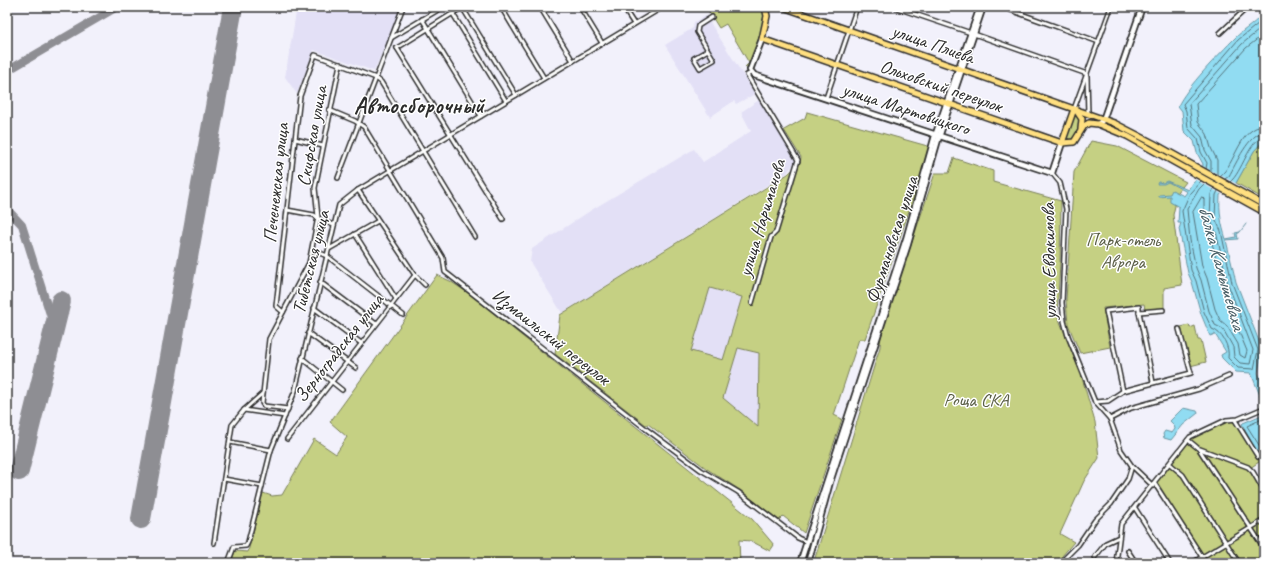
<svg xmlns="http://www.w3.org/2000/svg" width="1271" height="570" font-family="Caveat,sans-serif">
<rect width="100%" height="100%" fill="#f2f1fb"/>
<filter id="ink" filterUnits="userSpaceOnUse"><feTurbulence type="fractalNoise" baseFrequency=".025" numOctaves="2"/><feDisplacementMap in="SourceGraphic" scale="8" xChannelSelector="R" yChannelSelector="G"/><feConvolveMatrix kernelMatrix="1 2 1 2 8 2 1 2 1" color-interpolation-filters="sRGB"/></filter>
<g filter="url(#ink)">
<g fill="#e3e0f6">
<path d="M 297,7 L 402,7 L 374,71 L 314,50 L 297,94 L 285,77 Z"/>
<path d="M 706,16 L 755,94 L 736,104 L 734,101 L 710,117 L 665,45 L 693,28 L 694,22 Z"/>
<path d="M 759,100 L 796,160 L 787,173 L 562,313 L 530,262 L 532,249 L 593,209 L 694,149 L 703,162 L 751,131 L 741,112 Z"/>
<path d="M 710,287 L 742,297 L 723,360 L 691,351 Z"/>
<path d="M 738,348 L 759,353 L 758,428 L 723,398 Z"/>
</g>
<g fill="#c5d083" stroke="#787e57" fill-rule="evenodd">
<path d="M 706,7 L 762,7 L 765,10 L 763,26 L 750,67 L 745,67 L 749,63 L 726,24 L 719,28 Z"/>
<path d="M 807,112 L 931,147 L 865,339 L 859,339 L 834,415 L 842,419 L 804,533 L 783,516 L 779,520 L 740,490 L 707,469 L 648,424 L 646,425 L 555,354 L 560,315 L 788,174 L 800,163 L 801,157 L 784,130 L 805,118 ZM 710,288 L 742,297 L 723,360 L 691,351 ZM 738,348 L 759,353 L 758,427 L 723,398 Z"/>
<path d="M 1076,116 L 1079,117 L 1080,123 L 1075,137 L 1070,140 L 1066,136 L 1073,117 Z"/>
<path d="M 1264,140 L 1264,199 L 1236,183 L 1254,151 Z"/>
<path d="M 1091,141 L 1117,146 L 1186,182 L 1178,192 L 1173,215 L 1182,285 L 1164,288 L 1164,308 L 1145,310 L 1144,304 L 1103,308 L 1110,347 L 1080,353 L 1068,324 L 1066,300 L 1074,172 Z"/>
<path d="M 954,158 L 993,171 L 993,182 L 1061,201 L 1060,263 L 1057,314 L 1082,378 L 1095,422 L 1099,458 L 1084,481 L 1060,534 L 1074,542 L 1056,563 L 816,563 L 815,558 L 880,347 L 881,335 L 935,173 L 949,173 Z"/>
<path d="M 437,275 L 450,281 L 468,293 L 752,519 L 774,545 L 770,551 L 751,541 L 739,540 L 740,563 L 671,563 L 663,557 L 657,563 L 231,563 L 235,551 L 248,552 L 263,493 L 272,496 L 282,495 L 314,439 L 336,454 L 347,437 L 330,422 Z"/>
<path d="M 1189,325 L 1190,328 L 1195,326 L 1198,340 L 1201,340 L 1206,362 L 1190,366 L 1181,327 Z"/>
<path d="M 1223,420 L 1237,420 L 1245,436 L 1262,460 L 1250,468 L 1264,490 L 1264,563 L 1205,563 L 1156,483 L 1194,435 Z"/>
</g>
<g fill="#91dcf2" stroke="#6895a2">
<path d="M 1264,11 L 1264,140 L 1254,151 L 1236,183 L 1220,195 C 1219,211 1221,224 1226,239 L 1236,237 L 1235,233 L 1240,232 L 1237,234 L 1238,239 L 1226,240 L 1236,282 L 1262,349 L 1258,373 L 1264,386 L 1263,400 L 1261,398 L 1251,373 L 1236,372 L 1222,358 L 1221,355 L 1226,352 L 1215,334 L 1210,336 L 1201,314 L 1192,282 L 1188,273 L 1179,229 L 1181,223 L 1178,223 L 1179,207 L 1170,202 L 1170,196 L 1159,197 L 1159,195 L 1170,194 L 1172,190 L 1184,196 L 1187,192 L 1168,182 L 1164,184 L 1157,184 L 1158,182 L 1163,183 L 1167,181 L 1188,190 L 1192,183 L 1201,175 L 1203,164 L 1197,153 L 1194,141 L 1184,131 L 1182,111 L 1178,106 C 1186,88 1220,53 1235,38 C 1245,28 1257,23 1264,11 Z"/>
<path d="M 1183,408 L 1197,411 L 1198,413 L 1183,425 L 1171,440 L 1164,438 L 1163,434 L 1165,431 L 1172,433 L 1175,429 L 1174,425 L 1170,421 Z"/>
<path d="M 1264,414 L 1264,460 L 1252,444 L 1242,424 L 1243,423 Z"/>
</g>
<path fill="#f2f1fb" d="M 1201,165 L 1237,184 L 1223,195 L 1194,179 L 1200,174 Z"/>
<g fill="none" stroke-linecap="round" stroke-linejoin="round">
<g stroke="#54727b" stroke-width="1">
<path d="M 1206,169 L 1207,163 L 1201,152 L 1198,139 L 1188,128 L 1186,111 L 1183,104 L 1238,40 L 1264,19"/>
<path d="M 1211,171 L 1211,161 L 1205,150 L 1202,137 L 1192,125 L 1189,104 L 1242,44 L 1264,26"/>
<path d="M 1217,175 L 1217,160 L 1211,148 L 1207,134 L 1198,122 L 1196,104 L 1246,48 L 1264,34"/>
<path d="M 1220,176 C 1236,164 1239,127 1264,126"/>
<path d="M 1225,179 L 1229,176 C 1236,164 1249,133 1264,132"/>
<path d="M 1201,181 L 1190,193 L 1182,211 L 1191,270 L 1196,281 L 1204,312 L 1212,329 C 1222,332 1230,347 1228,358 L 1238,368 L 1254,369 L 1258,350 L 1232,283 L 1221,231 L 1215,218 L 1216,195 L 1218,191"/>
<path d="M 1230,182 C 1242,173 1249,139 1264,137"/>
<path d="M 1205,183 L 1199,189 L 1187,209 L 1190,240 L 1196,268 L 1201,280 L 1209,311 L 1215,325 L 1223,329 L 1233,347 L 1234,357 L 1240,363 L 1250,364 L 1253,350 L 1228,284 L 1216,232 L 1210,219 L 1211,194 L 1214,188"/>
<path d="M 1202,197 L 1204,199 C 1203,221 1211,237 1216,258 C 1223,291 1234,320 1247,351 L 1245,358 L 1240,355 L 1238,344 L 1227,326 L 1220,320 L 1215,309 L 1207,278 L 1202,266 L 1193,212 Z"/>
<path d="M 1264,418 L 1247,426 L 1264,453"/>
</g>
<path stroke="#6895a2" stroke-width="1" d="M 1240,232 L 1246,224"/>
<g stroke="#8e8e93" stroke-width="8">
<path d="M 7,71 L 117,7"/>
<path d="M 7,209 L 22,225 L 54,327"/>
</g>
<g stroke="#8e8e93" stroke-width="20">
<path d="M 19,471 L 61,301"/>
<path d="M 141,519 L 233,7"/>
</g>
<defs>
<g id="street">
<path d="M 462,7 L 516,95"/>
<path d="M 501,7 L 544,78"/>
<path d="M 540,7 L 573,61"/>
<path d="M 580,7 L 602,43"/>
<path d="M 623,7 L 634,24"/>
<path d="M 894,7 L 971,33"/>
<path d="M 1002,7 L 1099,42"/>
<path d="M 453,14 L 506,101"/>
<path d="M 422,19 L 481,116"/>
<path d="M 1220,33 L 1248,7"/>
<path d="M 974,34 L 1087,74"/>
<path d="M 391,38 L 443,7"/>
<path d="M 397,48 L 503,219"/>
<path d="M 397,48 L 463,7"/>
<path d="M 708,50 L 694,58 L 700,68 L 714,60 L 697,32 L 698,26 L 712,17"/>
<path d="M 751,73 L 747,75 L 798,160 L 776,232 L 771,237 L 752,303"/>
<path d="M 1087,76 L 1088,114"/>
<path d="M 826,98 L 857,7"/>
<path d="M 1074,109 L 1111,7"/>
<path d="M 329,110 L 355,121 L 364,127 L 443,258 L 445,272 L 449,275 L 646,429 L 701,470 L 738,492 L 798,538 L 807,542"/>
<path d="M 295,139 L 323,146"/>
<path d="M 1052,173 L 1060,183 L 1066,209 L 1062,303 L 1064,321 L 1068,336 L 1095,402 L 1110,419 L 1121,450 L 1132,466 L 1153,486"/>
<path d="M 338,178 L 403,7"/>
<path d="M 358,190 L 415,275 L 425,285"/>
<path d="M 287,210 L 314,215 L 322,221 L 334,225"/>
<path d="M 355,234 L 396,299"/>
<path d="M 329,249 L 378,221"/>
<path d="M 313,250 L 327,256 L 403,315"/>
<path d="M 320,282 L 376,324"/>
<path d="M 314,308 L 361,343"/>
<path d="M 283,312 L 276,306 L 300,96 L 315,55 L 376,78 L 381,82 L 475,237"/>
<path d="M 1139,312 L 1153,382"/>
<path d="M 308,333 L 356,368"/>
<path d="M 302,358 L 342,390"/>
<path d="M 1123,391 L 1106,311 L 1139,307 L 1139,312 L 1163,310"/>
<path d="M 1095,402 L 1108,401 L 1123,391 L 1191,373 L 1179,329"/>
<path d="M 288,409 L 264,406 L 262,403 L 269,339 L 309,263 L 318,217 L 315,188 L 340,64"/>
<path d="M 244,410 L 285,416"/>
<path d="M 1110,419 L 1131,408 L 1199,389 L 1229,376"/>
<path d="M 1235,420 L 1258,457"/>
<path d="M 287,439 L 415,275"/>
<path d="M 1188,440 L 1199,449 L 1264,548"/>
<path d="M 230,442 L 271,450"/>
<path d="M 1200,449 L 1248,467 L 1253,472 L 1264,491"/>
<path d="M 1170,464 L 1183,475 L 1239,563"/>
<path d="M 224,479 L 262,486"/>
<path d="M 1155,484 L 1206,563"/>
<path d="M 1135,508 L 1170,563"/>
<path d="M 214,543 L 232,425 L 244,410 L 263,393"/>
<path d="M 1128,551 L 1136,563"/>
<path d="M 1095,557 L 1106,543 L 1119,537"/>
<path d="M 228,563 L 234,547 L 246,546 L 248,542 L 271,450 L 295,391 L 339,205 L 358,190 L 663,7"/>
<path d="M 1060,563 L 1078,545 L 1095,520 L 1111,504 L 1128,479 L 1132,466"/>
<path d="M 1116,563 L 1121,524 L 1190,437 L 1226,420 L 1238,419 L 1264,408"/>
<path d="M 1192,563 L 1264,520"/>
</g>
<g id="secondary">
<path d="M 762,39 L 750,70 L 754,75 L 1052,173 L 1062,143"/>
<path d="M 1098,124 L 1103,120 L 1142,7"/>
<path d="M 800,563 L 906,239 L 934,139 L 980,7"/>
<path d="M 808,563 L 830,482 L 908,244 L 938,140 L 983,7"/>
</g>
<g id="primary">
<path d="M 765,7 L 767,16 L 762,39 L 1062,143 L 1074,142 L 1084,126 L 1089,123 L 1098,124 L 1127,136 L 1264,212"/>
<path d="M 783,7 L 1114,123 L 1153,143 L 1264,205"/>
<path d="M 1076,110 L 1082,119 L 1081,129"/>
<path d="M 1062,143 L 1074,109"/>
</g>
</defs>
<use href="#street" stroke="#2b2b2b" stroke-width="6"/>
<use href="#secondary" stroke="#2b2b2b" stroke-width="8"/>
<use href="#primary" stroke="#2b2b2b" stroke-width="8"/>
<use href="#street" stroke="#fff" stroke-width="3"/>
<use href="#secondary" stroke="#fff" stroke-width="4.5"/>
<use href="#primary" stroke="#ffdf80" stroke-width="5"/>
</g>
</g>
<g text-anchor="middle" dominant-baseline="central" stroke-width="3" stroke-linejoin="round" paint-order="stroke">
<g font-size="19" fill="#2b2b2b" stroke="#fff">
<text transform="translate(933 44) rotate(19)">улица Плиева</text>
<text transform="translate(941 86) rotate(19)">Ольховский переулок</text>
<text transform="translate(906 109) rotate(18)">улица Мартовицкого</text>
<text transform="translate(312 136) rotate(-80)">Скифская улица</text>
<text transform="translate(276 183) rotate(-84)">Печенежская улица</text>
<text transform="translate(762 218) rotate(-73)">улица Нариманова</text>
<text transform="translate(892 240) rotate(-72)">Фурмановская улица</text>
<text transform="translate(1049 261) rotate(-91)">улица Евдокимова</text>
<text transform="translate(311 262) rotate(-76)">Тибетская улица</text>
<text transform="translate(551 337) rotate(38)">Измаильский переулок</text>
<text transform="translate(339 348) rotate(-52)">Зерноградская улица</text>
</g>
<g font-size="19" fill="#595d45" stroke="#fff">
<text x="1123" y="240">Парк-отель<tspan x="1123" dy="22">Аврора</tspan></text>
<text x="976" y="400">Роща СКА</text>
</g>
<g font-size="20" font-style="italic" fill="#4a6067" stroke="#fff">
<text transform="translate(1222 268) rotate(74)">балка Камышеваха</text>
</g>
<g font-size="23" font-weight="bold" fill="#2b2b2b" stroke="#fff">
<text x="419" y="105">Автосборочный</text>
</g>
</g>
<rect width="1271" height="570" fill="none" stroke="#fff" stroke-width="24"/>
<rect x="12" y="12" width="1247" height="546" fill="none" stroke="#2b2b2b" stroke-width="1.5" filter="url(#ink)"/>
</svg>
